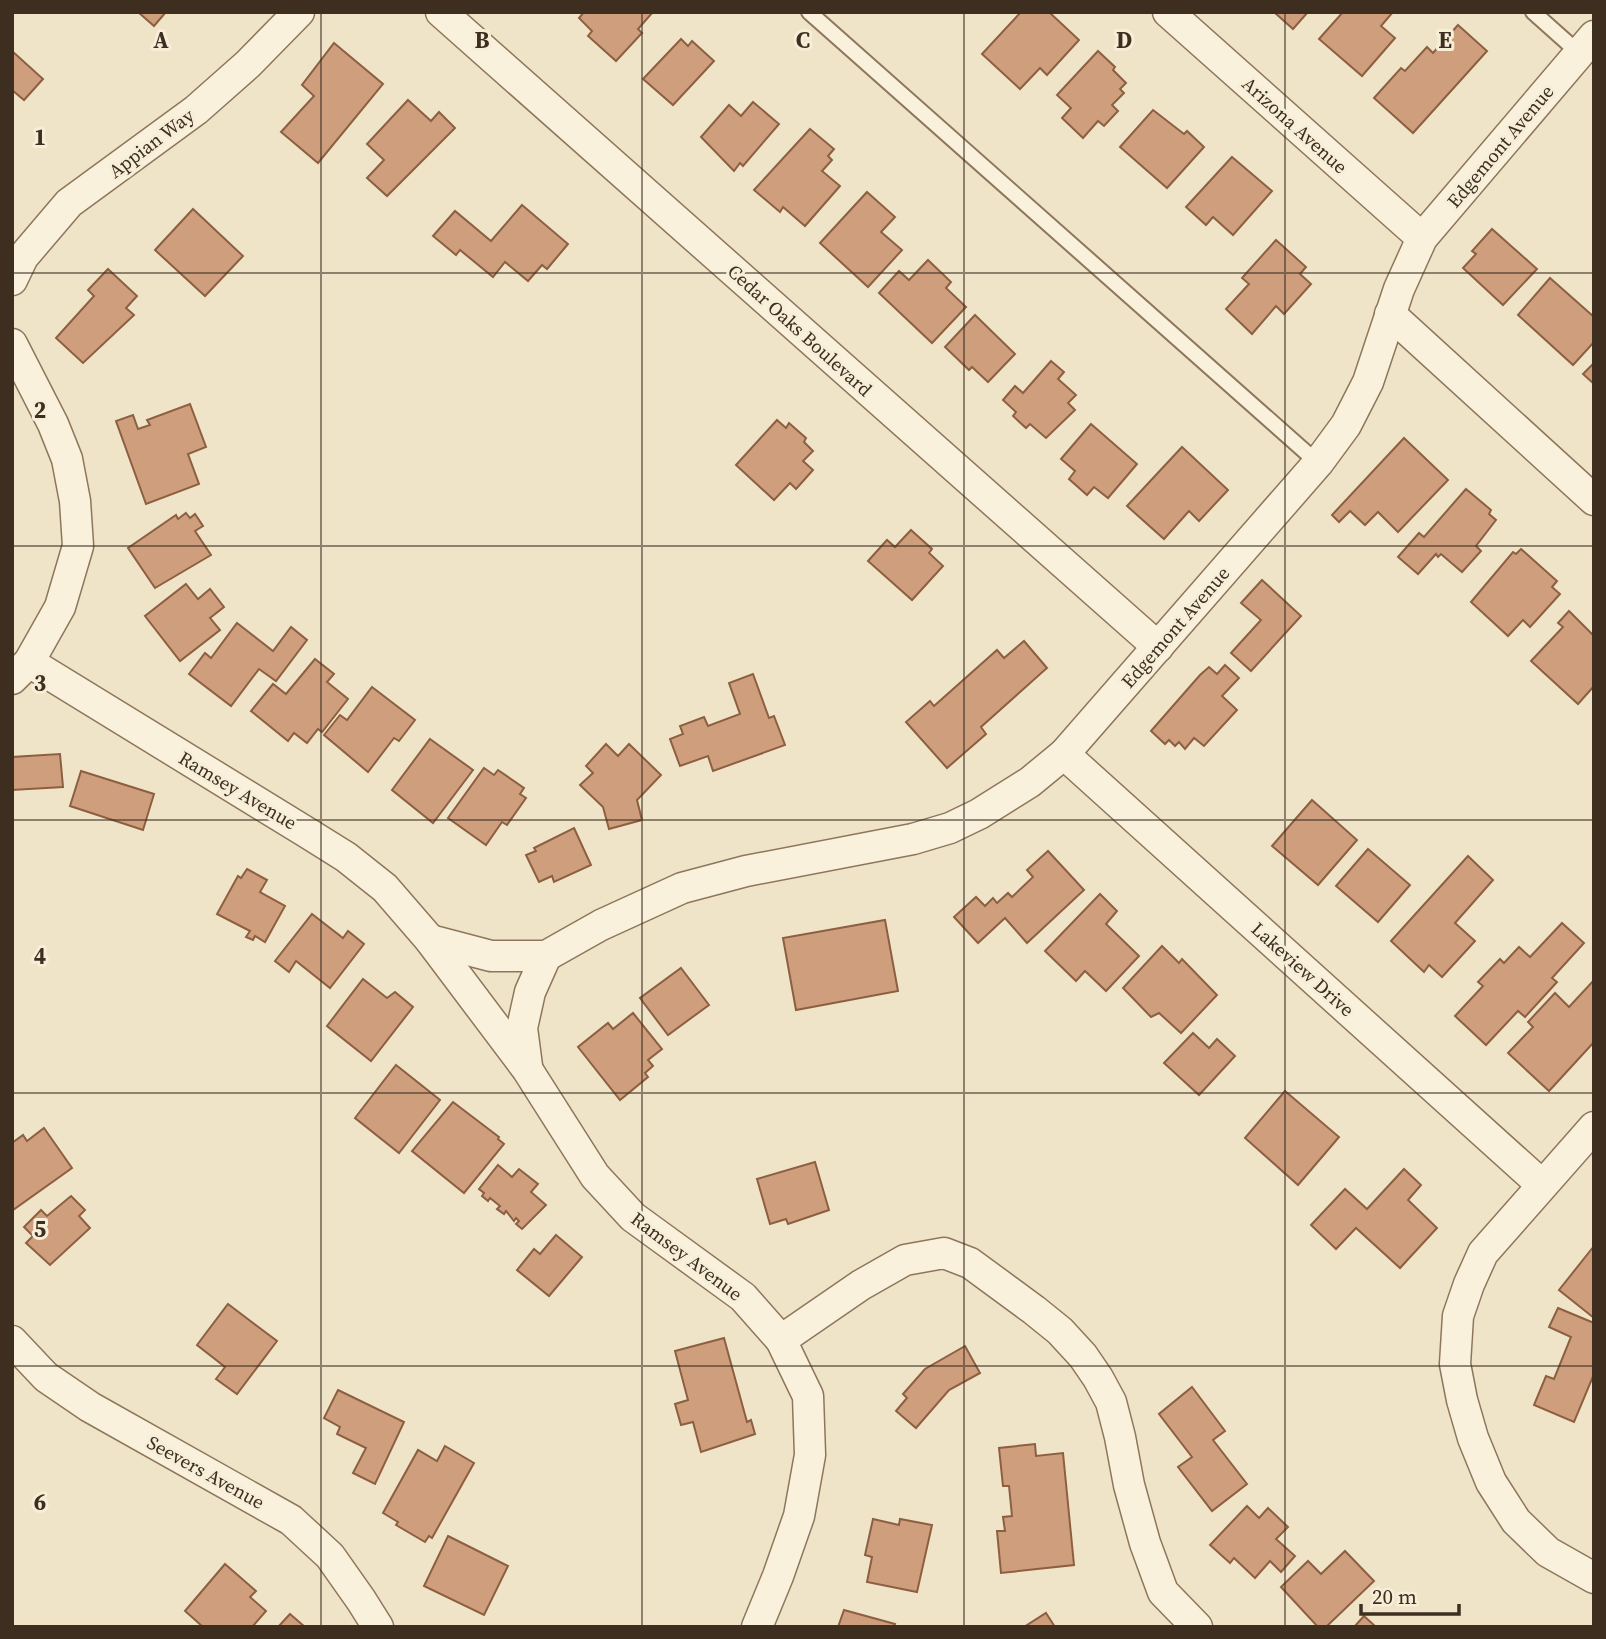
<svg xmlns="http://www.w3.org/2000/svg" width="1606" height="1639" font-family="'Source Serif 4',serif">
<rect width="100%" height="100%" fill="#f0e4c8"/>
<g fill="#cf9f7d" stroke="#8d5f41" stroke-width="2">
<path d="M 138,12 L 166,12 L 154,26 Z"/>
<path d="M 584,12 L 653,12 L 638,29 L 642,33 L 616,61 L 588,36 L 592,31 L 579,18 Z"/>
<path d="M 1021,12 L 1049,12 L 1079,40 L 1047,75 L 1040,68 L 1020,89 L 982,54 Z"/>
<path d="M 1274,12 L 1308,12 L 1293,29 Z"/>
<path d="M 1343,12 L 1393,12 L 1381,26 L 1395,38 L 1362,76 L 1319,39 Z"/>
<path d="M 1458,25 L 1487,51 L 1413,133 L 1374,98 L 1401,68 L 1405,71 L 1427,47 L 1433,53 Z"/>
<path d="M 681,39 L 688,46 L 692,41 L 714,61 L 673,105 L 643,79 Z"/>
<path d="M 334,43 L 383,84 L 318,163 L 281,132 L 314,96 L 302,85 Z"/>
<path d="M 12,51 L 43,79 L 24,100 L 12,90 Z"/>
<path d="M 1098,51 L 1115,67 L 1113,70 L 1126,83 L 1120,89 L 1124,93 L 1112,105 L 1118,111 L 1104,126 L 1098,121 L 1083,138 L 1062,118 L 1071,108 L 1057,95 Z"/>
<path d="M 408,100 L 431,121 L 439,112 L 455,128 L 387,196 L 367,178 L 384,160 L 367,144 Z"/>
<path d="M 753,102 L 779,124 L 743,166 L 740,163 L 734,171 L 701,137 L 729,105 L 741,116 Z"/>
<path d="M 1153,110 L 1184,134 L 1187,131 L 1204,147 L 1167,188 L 1120,147 Z"/>
<path d="M 810,129 L 834,149 L 828,156 L 832,160 L 822,171 L 840,186 L 805,226 L 783,207 L 780,212 L 754,190 Z"/>
<path d="M 1232,157 L 1272,191 L 1233,235 L 1213,217 L 1206,225 L 1186,207 Z"/>
<path d="M 867,192 L 895,217 L 881,232 L 902,250 L 868,287 L 820,243 Z"/>
<path d="M 522,205 L 568,244 L 547,269 L 542,265 L 528,281 L 505,262 L 493,277 L 460,250 L 456,255 L 433,236 L 455,211 L 491,241 Z"/>
<path d="M 193,209 L 243,256 L 205,296 L 155,250 Z"/>
<path d="M 1492,229 L 1537,269 L 1503,305 L 1463,268 L 1476,254 L 1472,251 Z"/>
<path d="M 1276,240 L 1306,267 L 1300,274 L 1311,284 L 1284,314 L 1276,306 L 1252,334 L 1226,309 L 1249,284 L 1242,278 Z"/>
<path d="M 928,260 L 951,282 L 946,288 L 966,307 L 932,343 L 879,293 L 899,271 L 909,280 Z"/>
<path d="M 108,269 L 137,296 L 126,308 L 134,315 L 83,363 L 56,338 L 94,296 L 88,290 Z"/>
<path d="M 1550,278 L 1594,317 L 1594,342 L 1573,365 L 1518,315 Z"/>
<path d="M 975,315 L 1015,354 L 988,382 L 972,367 L 969,370 L 945,347 Z"/>
<path d="M 1051,361 L 1064,372 L 1058,379 L 1076,395 L 1068,403 L 1075,410 L 1046,438 L 1030,424 L 1026,428 L 1013,416 L 1016,412 L 1003,400 L 1015,386 L 1023,393 Z"/>
<path d="M 1594,363 L 1594,384 L 1583,374 Z"/>
<path d="M 190,404 L 206,447 L 188,454 L 199,484 L 146,504 L 116,421 L 133,415 L 138,429 L 150,425 L 147,420 Z"/>
<path d="M 777,420 L 786,428 L 789,423 L 806,438 L 804,442 L 813,451 L 803,461 L 813,470 L 796,489 L 790,483 L 774,500 L 736,465 Z"/>
<path d="M 1091,424 L 1137,464 L 1108,498 L 1094,487 L 1087,495 L 1069,479 L 1075,471 L 1061,459 Z"/>
<path d="M 1404,438 L 1448,480 L 1398,532 L 1378,512 L 1365,525 L 1350,511 L 1339,522 L 1332,515 Z"/>
<path d="M 1182,447 L 1228,490 L 1199,521 L 1189,511 L 1164,539 L 1127,506 Z"/>
<path d="M 1466,489 L 1491,510 L 1489,514 L 1496,520 L 1476,546 L 1481,551 L 1462,572 L 1441,554 L 1438,557 L 1436,554 L 1418,574 L 1398,557 L 1419,533 L 1424,537 Z"/>
<path d="M 186,513 L 190,518 L 195,514 L 203,526 L 195,531 L 211,555 L 155,588 L 128,548 L 176,515 L 178,519 Z"/>
<path d="M 911,530 L 932,549 L 929,553 L 943,566 L 912,600 L 868,561 L 887,540 L 895,547 Z"/>
<path d="M 1521,549 L 1557,581 L 1552,587 L 1560,594 L 1530,627 L 1523,620 L 1508,636 L 1471,602 L 1513,552 L 1516,554 Z"/>
<path d="M 1262,580 L 1301,616 L 1251,671 L 1231,653 L 1261,620 L 1241,603 Z"/>
<path d="M 186,584 L 198,599 L 210,589 L 224,607 L 210,618 L 220,630 L 180,661 L 145,616 Z"/>
<path d="M 1569,611 L 1594,636 L 1594,686 L 1578,704 L 1531,661 L 1563,627 L 1558,623 Z"/>
<path d="M 237,623 L 273,651 L 291,627 L 307,640 L 276,681 L 259,669 L 231,706 L 189,674 L 205,653 L 211,658 Z"/>
<path d="M 1024,641 L 1047,668 L 981,727 L 986,734 L 947,768 L 906,722 L 930,701 L 934,706 L 997,650 L 1004,658 Z"/>
<path d="M 315,659 L 334,674 L 327,682 L 348,699 L 322,732 L 318,729 L 307,743 L 294,733 L 288,741 L 251,711 L 273,684 L 286,694 Z"/>
<path d="M 1225,665 L 1239,678 L 1222,696 L 1237,710 L 1204,746 L 1194,738 L 1185,749 L 1179,742 L 1175,746 L 1169,740 L 1165,744 L 1151,731 L 1200,675 L 1209,667 L 1217,674 Z"/>
<path d="M 753,674 L 769,718 L 774,716 L 785,745 L 713,771 L 708,756 L 680,766 L 670,739 L 683,734 L 680,726 L 704,717 L 708,726 L 740,714 L 729,683 Z"/>
<path d="M 372,687 L 415,720 L 399,741 L 394,738 L 368,772 L 324,735 L 340,715 L 347,720 Z"/>
<path d="M 430,739 L 473,770 L 433,823 L 392,790 Z"/>
<path d="M 606,744 L 618,756 L 629,744 L 661,775 L 637,800 L 642,820 L 609,829 L 603,807 L 580,785 L 593,773 L 586,766 Z"/>
<path d="M 60,754 L 63,787 L 12,790 L 12,757 Z"/>
<path d="M 484,768 L 494,775 L 498,770 L 524,788 L 520,794 L 526,798 L 507,825 L 502,822 L 486,845 L 448,818 Z"/>
<path d="M 81,771 L 154,794 L 143,830 L 70,806 Z"/>
<path d="M 1312,800 L 1357,840 L 1318,885 L 1272,846 Z"/>
<path d="M 574,828 L 591,865 L 554,882 L 552,876 L 539,882 L 526,855 L 536,851 L 534,848 Z"/>
<path d="M 1368,849 L 1410,885 L 1378,922 L 1336,886 Z"/>
<path d="M 1048,851 L 1084,890 L 1027,943 L 1005,918 L 978,943 L 954,917 L 976,897 L 985,906 L 993,898 L 997,903 L 1008,893 L 1012,897 L 1033,877 L 1027,870 Z"/>
<path d="M 1468,856 L 1493,880 L 1455,923 L 1475,941 L 1442,977 L 1429,965 L 1424,972 L 1391,941 Z"/>
<path d="M 247,869 L 267,880 L 260,892 L 285,906 L 265,942 L 255,936 L 253,940 L 246,937 L 250,931 L 217,914 L 238,876 L 241,878 Z"/>
<path d="M 1100,894 L 1117,911 L 1106,924 L 1139,956 L 1106,991 L 1085,971 L 1076,981 L 1045,951 Z"/>
<path d="M 312,914 L 343,938 L 348,931 L 364,944 L 330,988 L 296,961 L 289,972 L 275,961 Z"/>
<path d="M 885,920 L 898,991 L 796,1010 L 783,938 Z"/>
<path d="M 1562,923 L 1584,943 L 1552,978 L 1557,982 L 1525,1017 L 1518,1011 L 1486,1045 L 1455,1016 L 1483,986 L 1478,982 L 1500,959 L 1504,963 L 1519,947 L 1530,957 Z"/>
<path d="M 1162,946 L 1179,963 L 1182,959 L 1217,995 L 1181,1033 L 1159,1013 L 1151,1017 L 1123,988 Z"/>
<path d="M 681,968 L 709,1005 L 668,1035 L 640,998 Z"/>
<path d="M 363,979 L 387,998 L 395,992 L 413,1007 L 371,1061 L 327,1026 Z"/>
<path d="M 1594,980 L 1594,1042 L 1549,1091 L 1508,1053 L 1533,1027 L 1528,1022 L 1555,993 L 1569,1007 Z"/>
<path d="M 633,1013 L 662,1049 L 648,1060 L 653,1066 L 645,1073 L 648,1077 L 620,1100 L 578,1047 L 608,1023 L 613,1029 Z"/>
<path d="M 1193,1033 L 1209,1048 L 1217,1039 L 1235,1056 L 1199,1095 L 1164,1063 Z"/>
<path d="M 396,1065 L 440,1100 L 399,1153 L 355,1118 Z"/>
<path d="M 1285,1091 L 1339,1137 L 1298,1185 L 1245,1138 Z"/>
<path d="M 453,1102 L 499,1137 L 498,1139 L 504,1144 L 464,1193 L 412,1151 Z"/>
<path d="M 44,1128 L 72,1168 L 13,1210 L 12,1143 L 23,1135 L 27,1141 Z"/>
<path d="M 815,1162 L 829,1210 L 788,1224 L 786,1219 L 770,1224 L 757,1179 Z"/>
<path d="M 498,1165 L 512,1177 L 519,1169 L 538,1184 L 531,1192 L 546,1205 L 522,1229 L 516,1224 L 519,1221 L 516,1218 L 514,1221 L 506,1211 L 504,1214 L 497,1209 L 500,1206 L 490,1198 L 488,1201 L 482,1196 L 484,1193 L 479,1189 Z"/>
<path d="M 1404,1169 L 1421,1185 L 1408,1200 L 1437,1228 L 1400,1268 L 1356,1228 L 1336,1249 L 1311,1225 L 1345,1189 L 1367,1209 Z"/>
<path d="M 71,1196 L 85,1210 L 79,1216 L 90,1228 L 50,1265 L 26,1243 L 33,1236 L 24,1227 L 41,1210 L 47,1216 Z"/>
<path d="M 556,1235 L 582,1257 L 549,1296 L 517,1270 L 534,1249 L 540,1254 Z"/>
<path d="M 1594,1246 L 1594,1318 L 1559,1290 Z"/>
<path d="M 228,1304 L 277,1341 L 237,1394 L 216,1379 L 225,1367 L 197,1345 Z"/>
<path d="M 1558,1308 L 1594,1323 L 1594,1374 L 1574,1422 L 1534,1405 L 1546,1376 L 1554,1379 L 1571,1337 L 1549,1327 Z"/>
<path d="M 724,1338 L 747,1422 L 751,1420 L 755,1434 L 701,1452 L 693,1422 L 681,1425 L 675,1404 L 688,1400 L 675,1351 Z"/>
<path d="M 965,1346 L 980,1373 L 949,1390 L 916,1428 L 896,1411 L 907,1398 L 903,1394 L 925,1369 Z"/>
<path d="M 1192,1387 L 1225,1431 L 1213,1440 L 1247,1484 L 1212,1511 L 1178,1467 L 1192,1457 L 1159,1414 Z"/>
<path d="M 338,1390 L 404,1422 L 375,1484 L 353,1473 L 366,1448 L 337,1434 L 340,1427 L 324,1418 Z"/>
<path d="M 1035,1444 L 1036,1456 L 1063,1453 L 1074,1565 L 1001,1573 L 997,1531 L 1005,1531 L 1003,1517 L 1012,1516 L 1009,1486 L 1003,1486 L 999,1448 Z"/>
<path d="M 445,1446 L 474,1463 L 432,1538 L 429,1536 L 425,1542 L 396,1525 L 398,1522 L 383,1513 L 418,1450 L 437,1461 Z"/>
<path d="M 1247,1506 L 1259,1518 L 1268,1508 L 1288,1527 L 1276,1539 L 1295,1556 L 1281,1572 L 1270,1561 L 1255,1578 L 1234,1558 L 1230,1563 L 1210,1545 Z"/>
<path d="M 873,1519 L 899,1525 L 900,1519 L 932,1525 L 917,1592 L 867,1582 L 872,1557 L 865,1555 Z"/>
<path d="M 448,1536 L 508,1566 L 484,1615 L 424,1586 Z"/>
<path d="M 1345,1551 L 1374,1581 L 1326,1627 L 1318,1627 L 1281,1587 L 1308,1561 L 1321,1574 Z"/>
<path d="M 225,1564 L 256,1591 L 250,1597 L 266,1611 L 252,1627 L 203,1627 L 185,1611 Z"/>
<path d="M 844,1610 L 895,1624 L 894,1627 L 838,1627 Z"/>
<path d="M 1046,1613 L 1055,1627 L 1024,1627 Z"/>
<path d="M 290,1614 L 305,1627 L 278,1627 Z"/>
<path d="M 1364,1616 L 1376,1627 L 1354,1627 Z"/>
</g>
<g fill="none" stroke-linecap="round" stroke-linejoin="round">
<defs>
<g id="lane">
<path d="M 809,12 L 1318,463"/>
<path d="M 1533,12 L 1579,53"/>
</g>
<g id="street">
<path d="M 441,12 L 1158,647"/>
<path d="M 1168,12 L 1422,238"/>
<path d="M 12,280 L 23,257 L 69,203 L 196,110 L 248,64 L 299,12"/>
<path d="M 1390,314 L 1594,500"/>
<path d="M 12,344 L 53,424 L 67,459 L 75,501 L 78,546 L 60,607 L 29,662 L 12,679"/>
<path d="M 29,662 L 306,832 L 346,857 L 385,888 L 430,940 L 527,1069 L 595,1176 L 633,1217 L 743,1297 L 781,1340 L 808,1396 L 810,1455 L 799,1516 L 778,1576 L 757,1627"/>
<path d="M 1064,754 L 1542,1185"/>
<path d="M 430,940 L 491,956 L 546,956 L 601,925 L 682,888 L 746,871 L 913,839 L 950,828 L 979,814 L 1030,782 L 1064,754 L 1318,463 L 1346,425 L 1368,382 L 1399,289 L 1422,238 L 1594,36"/>
<path d="M 527,1066 L 522,1028 L 530,992 L 546,956"/>
<path d="M 1594,1127 L 1483,1253 L 1469,1284 L 1458,1316 L 1455,1364 L 1462,1400 L 1473,1438 L 1491,1482 L 1516,1521 L 1548,1552 L 1594,1578"/>
<path d="M 781,1340 L 861,1285 L 905,1260 L 944,1253 L 970,1263 L 1034,1310 L 1060,1331 L 1083,1356 L 1098,1378 L 1111,1402 L 1120,1437 L 1129,1485 L 1145,1543 L 1163,1592 L 1197,1627"/>
<path d="M 12,1341 L 46,1377 L 90,1407 L 291,1520 L 330,1556 L 361,1600 L 378,1627"/>
</g>
</defs>
<use href="#lane" stroke="#8d765c" stroke-width="18"/>
<use href="#street" stroke="#8d765c" stroke-width="33"/>
<use href="#lane" stroke="#faf1dc" stroke-width="14"/>
<use href="#street" stroke="#faf1dc" stroke-width="30"/>
</g>
<path fill="none" stroke="#3d2e20" stroke-width="2" stroke-opacity="0.55" d="M 321,12 L 321,1627M 642,12 L 642,1627M 964,12 L 964,1627M 1285,12 L 1285,1627M 12,273 L 1594,273M 12,546 L 1594,546M 12,820 L 1594,820M 12,1093 L 1594,1093M 12,1366 L 1594,1366"/>
<g text-anchor="middle" dominant-baseline="central" stroke-width="6" stroke-linejoin="round" paint-order="stroke">
<g font-size="19" fill="#3d2e20" stroke="#f7eed8">
<text transform="translate(1295 125) rotate(42)">Arizona Avenue</text>
<text transform="translate(151 143) rotate(-37)">Appian Way</text>
<text transform="translate(1500 146) rotate(-50)">Edgemont Avenue</text>
<text transform="translate(800 330) rotate(42)">Cedar Oaks Boulevard</text>
<text transform="translate(1175 627) rotate(-49)">Edgemont Avenue</text>
<text transform="translate(238 790) rotate(31)">Ramsey Avenue</text>
<text transform="translate(1303 969) rotate(42)">Lakeview Drive</text>
<text transform="translate(687 1256) rotate(37)">Ramsey Avenue</text>
<text transform="translate(206 1472) rotate(29)">Seevers Avenue</text>
</g>
</g>
<g font-size="23" text-anchor="middle" font-weight="bold" fill="#3d2e20" stroke="#f7eed8" stroke-width="6" stroke-linejoin="round" paint-order="stroke">
<text x="161" y="48">A</text>
<text x="482" y="48">B</text>
<text x="803" y="48">C</text>
<text x="1124" y="48">D</text>
<text x="1445" y="48">E</text>
<text x="40" y="145">1</text>
<text x="40" y="418">2</text>
<text x="40" y="691">3</text>
<text x="40" y="964">4</text>
<text x="40" y="1237">5</text>
<text x="40" y="1510">6</text>
</g>
<rect width="1606" height="1639" fill="none" stroke="#3d2e20" stroke-width="28"/>
<path d="M1361 1604v10h98v-10" fill="none" stroke="#3d2e20" stroke-width="3.5"/>
<text x="1372" y="1604" font-size="21" fill="#3d2e20" stroke="#f7eed8" stroke-width="5" paint-order="stroke">20 m</text>
</svg>
